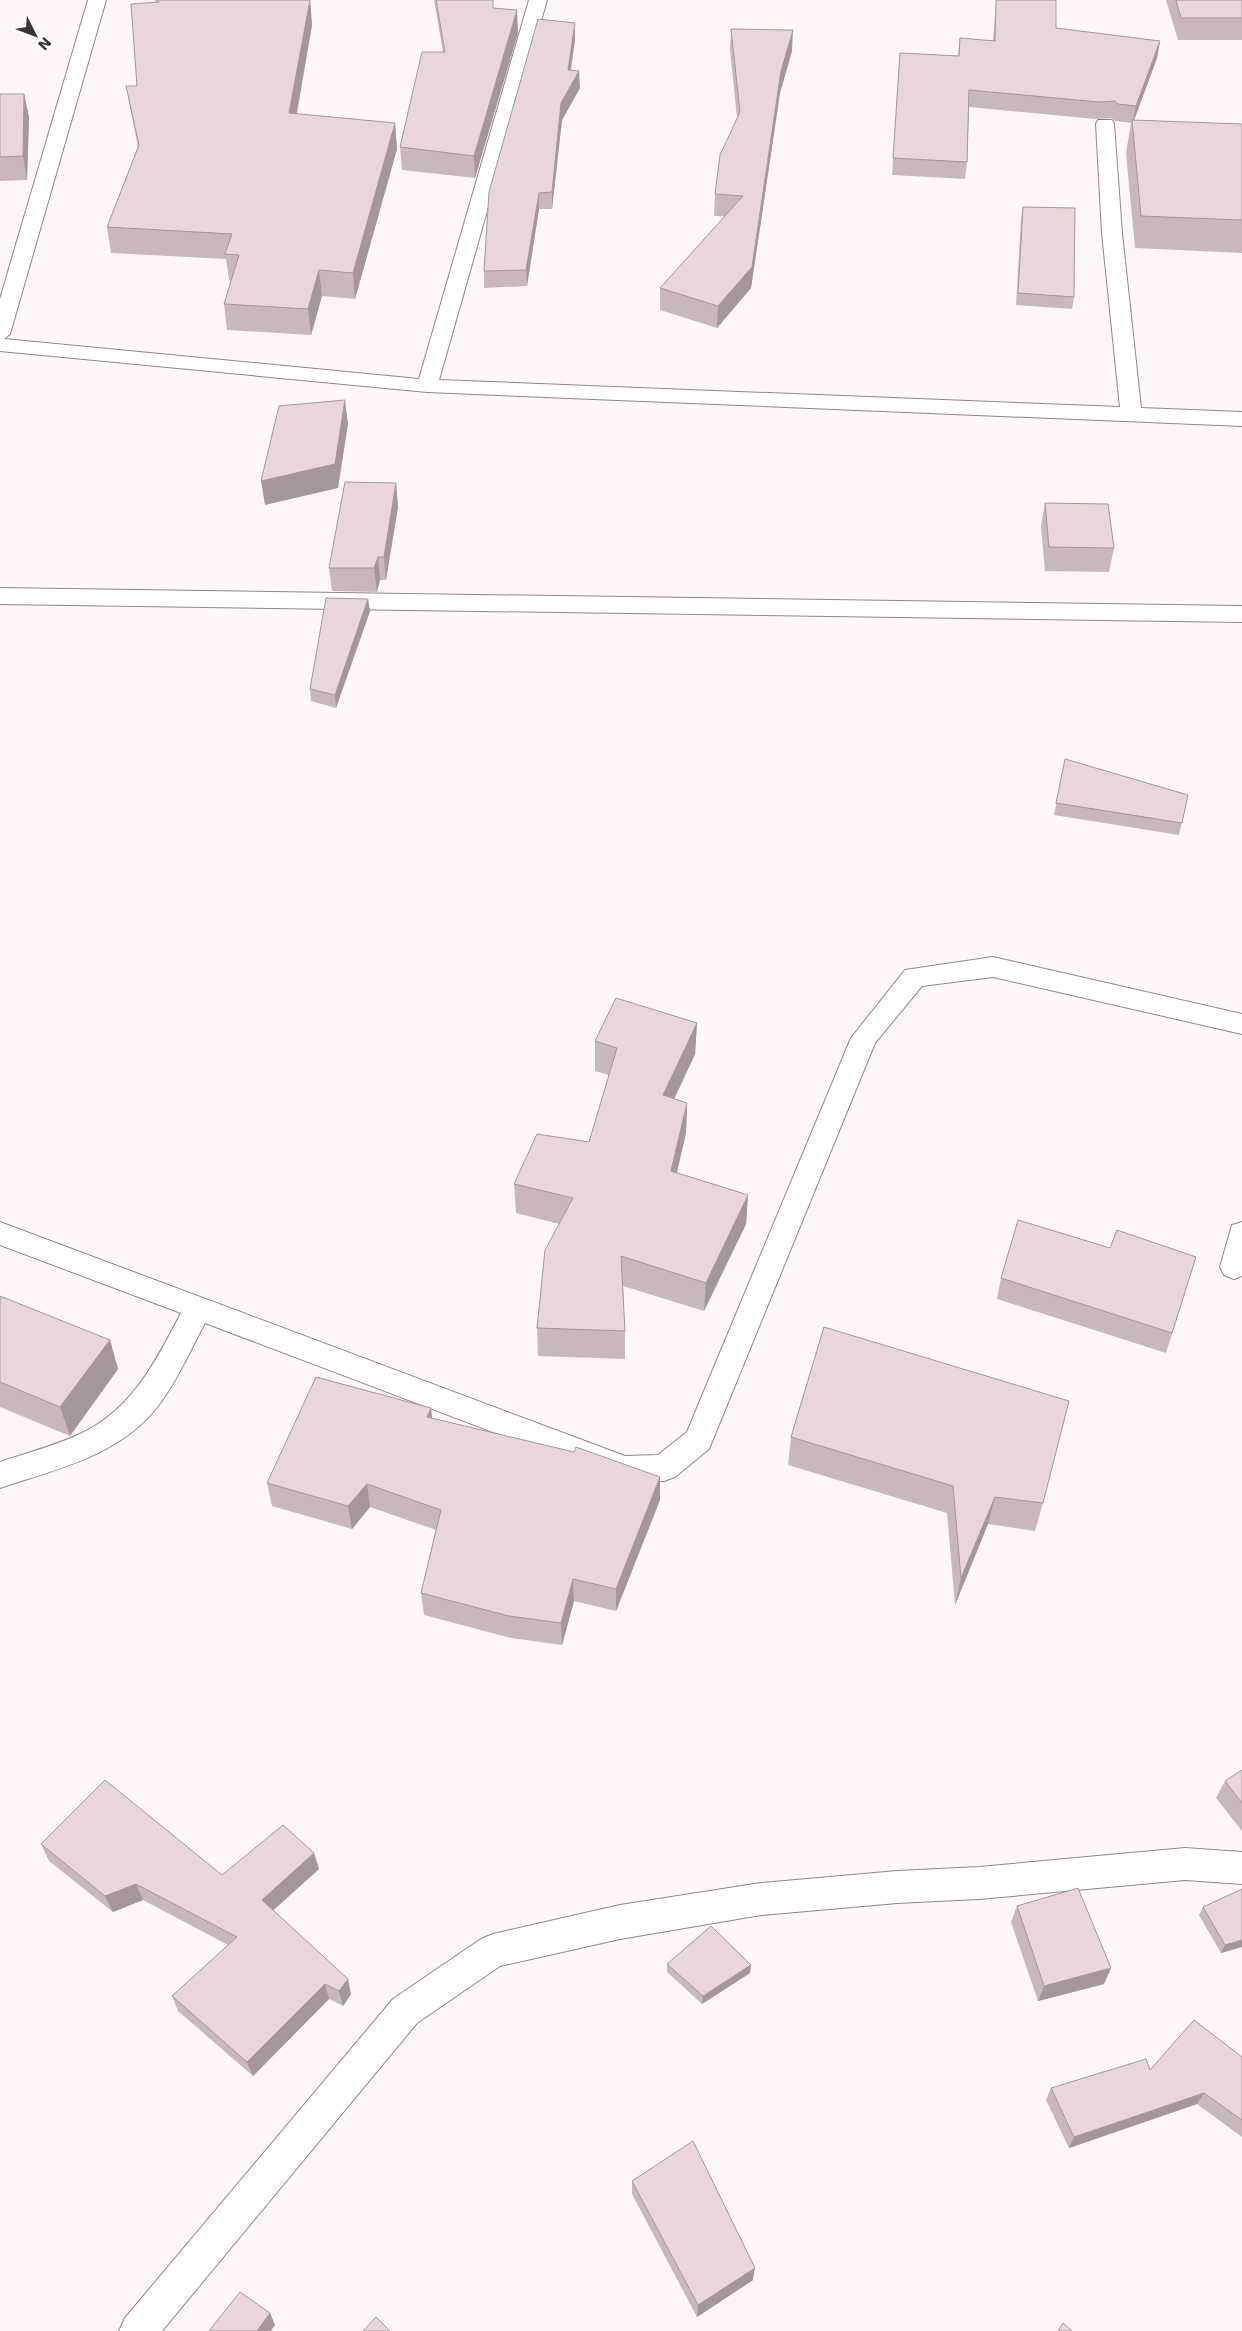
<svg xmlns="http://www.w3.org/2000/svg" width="1242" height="2331" font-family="'DejaVu Sans',sans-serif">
<rect width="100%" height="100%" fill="#fff6f8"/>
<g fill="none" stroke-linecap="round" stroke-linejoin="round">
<defs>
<g id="minor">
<path d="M 88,0 L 106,0 L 10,334 L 4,339 L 419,379 L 529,0 L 547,0 L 439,380 L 1120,407 L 1102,233 L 1096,124 L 1098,120 L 1112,120 L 1114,124 L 1122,233 L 1141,408 L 1242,412 L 1242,426 L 427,392 L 0,351 L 0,299 Z"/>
<path d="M 0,588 L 1242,606 L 1242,622 L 0,604 Z"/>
<path d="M 993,957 L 1242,1014 L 1242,1034 L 993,977 L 922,986 L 875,1043 L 709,1449 L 675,1477 L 664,1481 L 625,1482 L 205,1323 C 190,1351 177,1381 158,1406 C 120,1456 56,1469 0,1488 L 0,1462 C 29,1452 59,1445 86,1431 C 134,1406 157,1359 181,1313 L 0,1245 L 0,1222 L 625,1456 L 658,1455 L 687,1432 L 851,1038 L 905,970 Z"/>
<path d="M 1242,1222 L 1242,1276 L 1234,1279 L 1224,1275 L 1220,1267 L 1232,1225 Z"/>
<path d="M 1185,1848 L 1242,1852 L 1242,1884 L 1185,1880 L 979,1899 L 897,1903 L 761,1915 L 620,1939 L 500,1966 L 417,2023 L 162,2331 L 119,2331 L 125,2318 L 393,1999 L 481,1939 L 493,1934 L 620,1905 L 761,1883 L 897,1871 L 979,1867 Z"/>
</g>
</defs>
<use href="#minor" stroke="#958387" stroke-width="2"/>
<use href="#minor" fill="#fff" fill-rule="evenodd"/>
</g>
<g fill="#c9b8bb">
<path d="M 155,0 L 310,0 L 312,25 L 297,114 L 395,123 L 397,149 L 355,299 L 322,296 L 311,335 L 227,330 L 224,304 L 231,281 L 229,280 L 226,259 L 111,253 L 107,227 L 138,147 L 126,86 L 137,86 L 155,2 Z"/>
<path d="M 434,0 L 493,0 L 493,8 L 518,33 L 475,178 L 402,170 L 400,147 L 443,52 Z"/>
<path d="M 996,0 L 1056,0 L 1056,28 L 1160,41 L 1157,58 L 1134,120 L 1242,124 L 1242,253 L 1135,248 L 1126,153 L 1131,123 L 1115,121 L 1112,118 L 1096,119 L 969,107 L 967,162 L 965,179 L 892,175 L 900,53 L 958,56 L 960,38 L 993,41 Z"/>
<path d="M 1166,0 L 1242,0 L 1242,40 L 1178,40 Z"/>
<path d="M 575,23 L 575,40 L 571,70 L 580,88 L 562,120 L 552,209 L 539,209 L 527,286 L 484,288 L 484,271 Z"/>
<path d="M 731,29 L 792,51 L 780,93 L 751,288 L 717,328 L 660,310 L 660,288 L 725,216 L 714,216 L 715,194 L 737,118 L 730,50 Z"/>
<path d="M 0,94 L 24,94 L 29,117 L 27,180 L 0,181 Z"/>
<path d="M 1023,207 L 1074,297 L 1072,309 L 1016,305 L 1021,219 Z"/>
<path d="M 396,483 L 398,507 L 386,580 L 380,580 L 377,592 L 332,591 L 329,568 Z"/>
<path d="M 1045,503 L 1114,548 L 1109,572 L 1045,571 L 1041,526 Z"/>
<path d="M 368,599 L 370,611 L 336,708 L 311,701 L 310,689 Z"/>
<path d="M 1065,759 L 1188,795 L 1179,835 L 1054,815 Z"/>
<path d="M 697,1023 L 695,1054 L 674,1099 L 687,1103 L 686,1133 L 677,1173 L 748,1195 L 746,1224 L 704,1311 L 623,1286 L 625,1331 L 625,1359 L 538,1356 L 537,1328 L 559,1224 L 516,1213 L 514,1184 L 589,1142 L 609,1075 L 595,1071 L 595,1041 Z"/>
<path d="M 1110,1248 L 1196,1257 L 1166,1353 L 997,1299 L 1001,1278 Z"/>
<path d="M 0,1296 L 110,1340 L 118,1369 L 70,1436 L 0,1407 Z"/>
<path d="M 433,1419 L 660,1477 L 660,1500 L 616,1611 L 574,1601 L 562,1645 L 511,1638 L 424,1615 L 421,1593 L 436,1530 L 370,1507 L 352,1529 L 272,1506 L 267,1483 Z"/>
<path d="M 791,1437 L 1043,1503 L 1035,1531 L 988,1524 L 955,1605 L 947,1513 L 788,1465 Z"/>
<path d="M 1242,1770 L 1242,1831 L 1216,1798 L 1225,1781 Z"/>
<path d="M 41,1844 L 222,1875 L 314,1853 L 319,1869 L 273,1910 L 351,1994 L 343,2006 L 329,1999 L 253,2076 L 178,2011 L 172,1996 L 228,1945 L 143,1900 L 113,1912 L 49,1861 Z"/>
<path d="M 1017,1906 L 1104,1984 L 1038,2001 L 1011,1922 Z"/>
<path d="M 1203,1907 L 1242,1947 L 1221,1953 L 1199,1915 Z"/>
<path d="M 667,1964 L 750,1973 L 702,2004 L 667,1972 Z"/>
<path d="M 1242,2057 L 1242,2137 L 1197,2104 L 1069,2148 L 1046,2100 L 1051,2088 L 1150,2070 Z"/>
<path d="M 632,2181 L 753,2280 L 697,2317 L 632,2194 Z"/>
</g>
<g fill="#a49699">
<path d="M 310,0 L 312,25 L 292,139 L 289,113 Z"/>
<path d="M 517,10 L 518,33 L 475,178 L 474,156 Z"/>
<path d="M 575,23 L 575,40 L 568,86 L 568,70 Z"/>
<path d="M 793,30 L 792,51 L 780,93 L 751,288 L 717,328 L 718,306 L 781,71 Z"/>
<path d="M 1160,41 L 1157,58 L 1133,123 L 1136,106 Z"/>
<path d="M 579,71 L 580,88 L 562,120 L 552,209 L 552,192 L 561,103 Z"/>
<path d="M 24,94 L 29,117 L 27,180 L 23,156 Z"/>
<path d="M 395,123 L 397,149 L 355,299 L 353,273 Z"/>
<path d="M 539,193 L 539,209 L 527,286 L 526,270 Z"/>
<path d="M 319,270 L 322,296 L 311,335 L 308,309 Z"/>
<path d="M 345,400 L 348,424 L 338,488 L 265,505 L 261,481 Z"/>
<path d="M 396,483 L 398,507 L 386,580 L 384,557 Z"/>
<path d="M 378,557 L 380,580 L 377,592 L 374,568 Z"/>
<path d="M 368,599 L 370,611 L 336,708 L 335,695 Z"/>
<path d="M 697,1023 L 695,1054 L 662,1125 L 663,1095 Z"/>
<path d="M 687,1103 L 686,1133 L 670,1200 L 671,1171 Z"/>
<path d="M 748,1195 L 746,1224 L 704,1311 L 706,1283 Z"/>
<path d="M 110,1340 L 118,1369 L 70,1436 L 60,1407 Z"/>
<path d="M 431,1408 L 434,1432 L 427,1417 Z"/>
<path d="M 660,1477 L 660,1500 L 616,1611 L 616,1589 Z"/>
<path d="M 367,1484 L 370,1507 L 352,1529 L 348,1506 Z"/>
<path d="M 995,1497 L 988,1524 L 955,1605 L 961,1578 Z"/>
<path d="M 573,1579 L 574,1601 L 562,1645 L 561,1623 Z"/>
<path d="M 314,1853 L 319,1869 L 267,1916 L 262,1900 Z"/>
<path d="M 136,1884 L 143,1900 L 113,1912 L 105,1896 Z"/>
<path d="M 1242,1940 L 1242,1947 L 1221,1953 L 1225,1945 Z"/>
<path d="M 751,1965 L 750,1973 L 702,2004 L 703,1996 Z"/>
<path d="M 1111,1968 L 1104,1984 L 1038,2001 L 1044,1986 Z"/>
<path d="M 348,1979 L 351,1994 L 343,2006 L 339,1991 Z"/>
<path d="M 325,1984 L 329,1999 L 253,2076 L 247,2062 Z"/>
<path d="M 1204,2093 L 1197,2104 L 1069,2148 L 1074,2137 Z"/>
<path d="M 755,2268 L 753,2280 L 697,2317 L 698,2305 Z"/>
<path d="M 270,2313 L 275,2325 L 271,2331 L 257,2331 Z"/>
</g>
<g fill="#ead6da" stroke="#a49699">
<path d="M 158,0 L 310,0 L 289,113 L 395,123 L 353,273 L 319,270 L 308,309 L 224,304 L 239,255 L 225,254 L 232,234 L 107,227 L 139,145 L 126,86 L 137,86 L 131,4 L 159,2 Z"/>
<path d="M 436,0 L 493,0 L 493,8 L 517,10 L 474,156 L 400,147 L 422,52 L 445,52 Z"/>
<path d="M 996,0 L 1056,0 L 1056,28 L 1160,41 L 1136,106 L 1118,104 L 1115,101 L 1099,102 L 969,90 L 967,162 L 893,158 L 900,53 L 959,56 L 960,38 L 995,41 Z"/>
<path d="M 1176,0 L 1242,0 L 1242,18 L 1181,18 Z"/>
<path d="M 538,19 L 575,23 L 568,70 L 579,71 L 561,103 L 552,192 L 539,193 L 526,270 L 484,271 L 489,192 Z"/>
<path d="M 731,29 L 793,30 L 781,71 L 752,267 L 718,306 L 660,288 L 743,196 L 715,194 L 720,155 L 740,112 Z"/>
<path d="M 0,94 L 24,94 L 23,156 L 0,157 Z"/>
<path d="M 1132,120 L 1242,124 L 1242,220 L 1141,216 Z"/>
<path d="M 1023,207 L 1075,208 L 1074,297 L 1018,293 Z"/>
<path d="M 345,400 L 335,464 L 261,481 L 279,406 Z"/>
<path d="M 345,482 L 396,483 L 384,557 L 378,557 L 374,568 L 329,568 Z"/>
<path d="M 1045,503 L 1108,504 L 1114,548 L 1049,547 Z"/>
<path d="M 326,598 L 368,599 L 335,695 L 310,689 Z"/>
<path d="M 1065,759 L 1188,795 L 1182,823 L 1056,803 Z"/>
<path d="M 616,998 L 697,1023 L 663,1095 L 687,1103 L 671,1171 L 748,1195 L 706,1283 L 621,1256 L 625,1331 L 537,1328 L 545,1250 L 573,1198 L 514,1184 L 537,1134 L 589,1142 L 617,1048 L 595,1041 Z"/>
<path d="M 1018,1220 L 1110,1248 L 1117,1230 L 1196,1257 L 1172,1333 L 1001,1278 Z"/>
<path d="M 0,1296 L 110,1340 L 60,1407 L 0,1382 Z"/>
<path d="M 824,1327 L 1069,1401 L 1043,1503 L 995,1497 L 961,1578 L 953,1486 L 791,1437 Z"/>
<path d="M 316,1377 L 431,1408 L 427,1417 L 574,1452 L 576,1447 L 660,1477 L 616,1589 L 573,1579 L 561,1623 L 509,1616 L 421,1593 L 441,1510 L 367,1484 L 348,1506 L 267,1483 Z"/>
<path d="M 1242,1770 L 1242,1803 L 1225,1781 Z"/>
<path d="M 105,1780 L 222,1875 L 283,1825 L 314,1853 L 262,1900 L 348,1979 L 339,1991 L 325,1984 L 247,2062 L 172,1996 L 237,1937 L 136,1884 L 105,1896 L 41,1844 Z"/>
<path d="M 1078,1888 L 1111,1968 L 1044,1986 L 1017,1906 Z"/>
<path d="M 1242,1889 L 1242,1940 L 1225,1945 L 1203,1907 Z"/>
<path d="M 711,1926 L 751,1965 L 703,1996 L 667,1964 Z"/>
<path d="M 1194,2020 L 1242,2057 L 1242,2120 L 1204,2093 L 1074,2137 L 1051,2088 L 1146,2059 L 1150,2070 Z"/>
<path d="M 693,2141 L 755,2268 L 698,2305 L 632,2181 Z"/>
<path d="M 240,2292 L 270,2313 L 257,2331 L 209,2331 Z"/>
<path d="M 376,2317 L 390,2331 L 363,2331 Z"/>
<path d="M 1063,2323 L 1072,2331 L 1058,2331 Z"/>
</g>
<g transform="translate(35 35) rotate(132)" stroke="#ffffff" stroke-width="4" paint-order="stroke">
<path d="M0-4L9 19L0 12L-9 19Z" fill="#3b3335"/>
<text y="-8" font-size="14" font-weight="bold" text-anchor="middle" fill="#3b3335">N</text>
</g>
</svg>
